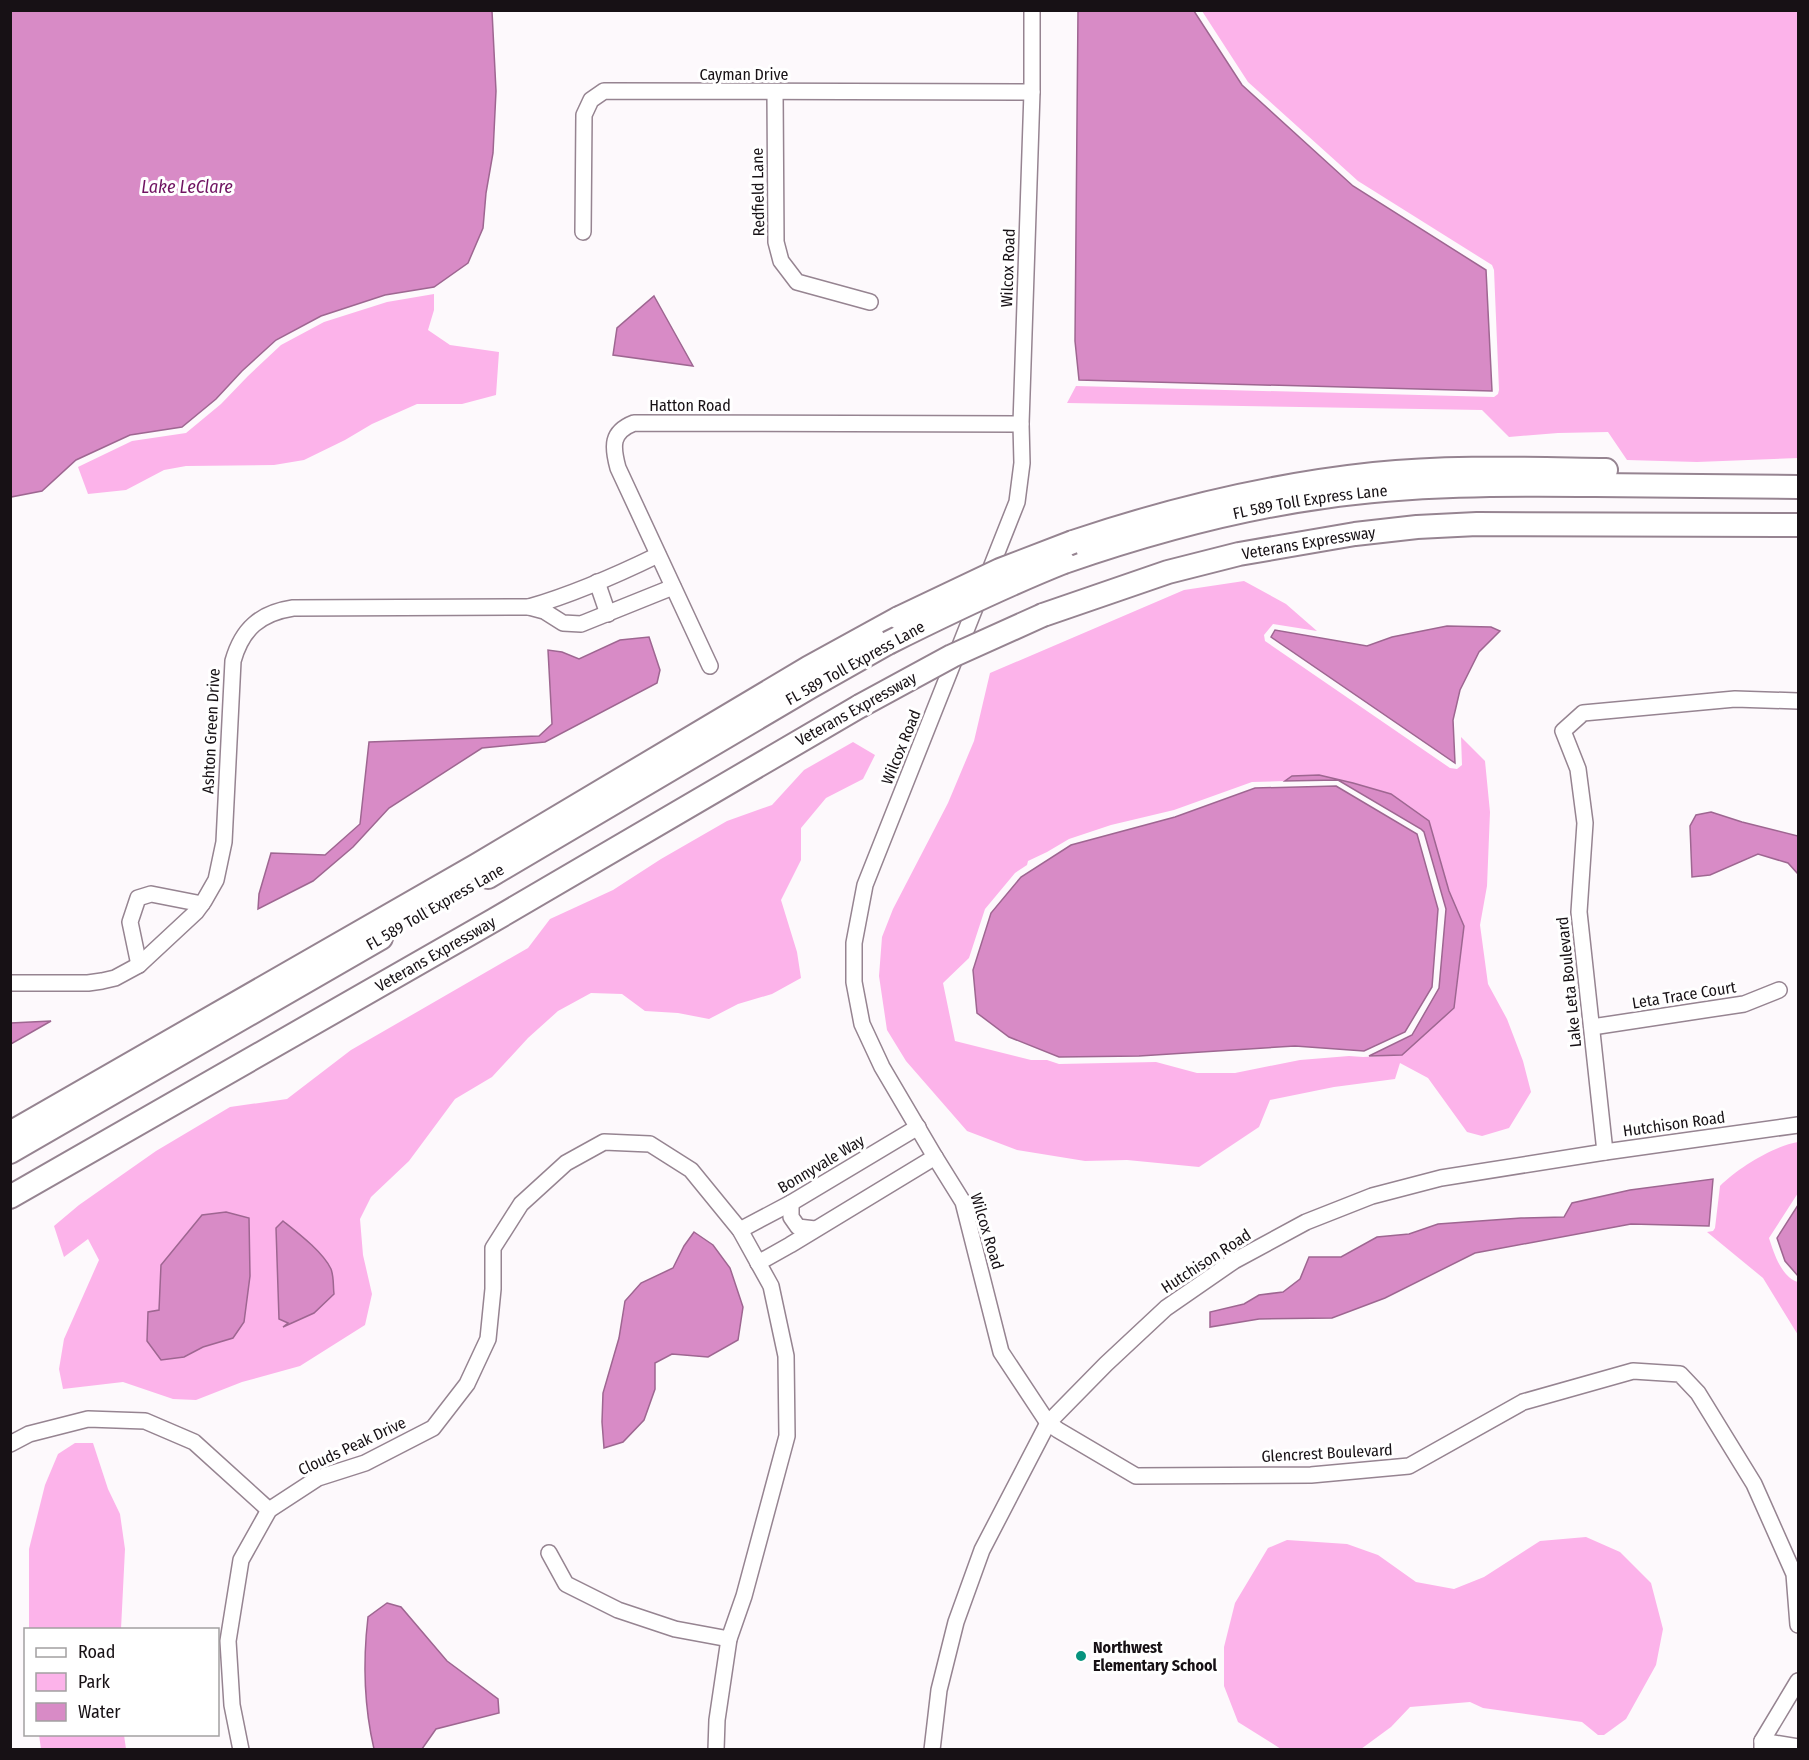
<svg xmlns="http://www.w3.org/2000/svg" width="1809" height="1760" font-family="'Fira Sans Condensed',sans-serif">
<rect width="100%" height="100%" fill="#fdf9fc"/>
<g fill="#fcb3ea" fill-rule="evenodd">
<path d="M 1202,11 L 1798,11 L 1798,458 L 1697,462 L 1627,460 L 1608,432 L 1558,433 L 1509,437 L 1482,410 L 1067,403 L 1076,386 L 1494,397 L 1498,394 L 1499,390 L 1494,270 L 1492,265 L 1358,181 L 1248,82 Z"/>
<path d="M 434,294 L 434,310 L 428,330 L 450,345 L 499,352 L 496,395 L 462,404 L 417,404 L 372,424 L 345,440 L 304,460 L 274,465 L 186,466 L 164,470 L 126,490 L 88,494 L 78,467 L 80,466 L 132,441 L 186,433 L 221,404 L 248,376 L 281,345 L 324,322 L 387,302 Z"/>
<path d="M 1244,581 L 1286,604 L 1317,631 L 1273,624 L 1264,635 L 1265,641 L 1450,768 L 1457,769 L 1462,765 L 1461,737 L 1485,761 L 1490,812 L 1487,886 L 1480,925 L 1488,984 L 1507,1019 L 1523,1061 L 1531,1092 L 1509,1128 L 1482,1136 L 1467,1132 L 1428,1078 L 1400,1063 L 1395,1079 L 1334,1087 L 1270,1100 L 1259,1127 L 1199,1167 L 1127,1160 L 1085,1161 L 1017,1150 L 967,1131 L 906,1061 L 887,1030 L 879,976 L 882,937 L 893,909 L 948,803 L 974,741 L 990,673 L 1184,590 ZM 1319,775 L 1353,783 L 1391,794 L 1429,821 L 1449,891 L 1464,926 L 1454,1008 L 1402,1055 L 1363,1057 L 1349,1056 L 1300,1060 L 1235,1073 L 1197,1073 L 1156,1062 L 1059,1064 L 1047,1060 L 1031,1060 L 955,1041 L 943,983 L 969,958 L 985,909 L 1015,873 L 1027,865 L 1028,861 L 1047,852 L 1069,839 L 1111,825 L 1174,810 L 1252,782 L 1285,781 L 1292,776 Z"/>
<path d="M 853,742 L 875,755 L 863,779 L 826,798 L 801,828 L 801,860 L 781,900 L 797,952 L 801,978 L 772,994 L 738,1004 L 709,1019 L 678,1013 L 645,1011 L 622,994 L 591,993 L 558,1011 L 528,1038 L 492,1077 L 455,1099 L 409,1161 L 371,1197 L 360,1219 L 363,1255 L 372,1294 L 365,1325 L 300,1366 L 242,1382 L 196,1400 L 173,1399 L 123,1382 L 63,1389 L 59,1369 L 64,1339 L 99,1260 L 88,1239 L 64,1257 L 54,1226 L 79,1205 L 156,1151 L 230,1107 L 287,1099 L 351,1050 L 528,948 L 550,919 L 613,890 L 661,859 L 727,821 L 772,805 L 804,770 Z"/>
<path d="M 1798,1142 L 1798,1193 L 1769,1238 C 1774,1253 1781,1277 1798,1282 L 1798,1335 L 1763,1278 L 1707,1232 L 1713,1231 L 1715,1228 L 1720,1186 C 1738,1168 1774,1146 1798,1142 Z"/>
<path d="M 75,1443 L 93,1443 L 108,1489 L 120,1514 L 125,1549 L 121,1629 L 29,1629 L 29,1549 L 45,1485 L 58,1454 Z"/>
<path d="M 1586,1537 L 1620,1552 L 1651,1583 L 1663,1629 L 1656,1665 L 1626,1719 L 1604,1735 L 1598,1735 L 1582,1722 L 1483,1708 L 1470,1702 L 1410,1707 L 1391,1727 L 1361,1749 L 1281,1749 L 1238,1722 L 1224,1686 L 1224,1647 L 1235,1603 L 1268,1548 L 1287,1540 L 1347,1544 L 1378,1555 L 1416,1582 L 1454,1589 L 1484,1577 L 1540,1541 Z"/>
<path d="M 39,1735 L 124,1735 L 126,1749 L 41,1749 Z"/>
</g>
<g fill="#d88bc6" stroke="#9e6691" stroke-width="1.5">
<path d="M 11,10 L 492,11 L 496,91 L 493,153 L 486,193 L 483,228 L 468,263 L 434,287 L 385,295 L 321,316 L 276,340 L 242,371 L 216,399 L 182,427 L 130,435 L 76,460 L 42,491 L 11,497 Z"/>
<path d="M 1078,11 L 1194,11 L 1242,85 L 1353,186 L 1486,270 L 1492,391 L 1079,380 L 1075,341 Z"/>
<path d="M 654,296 L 693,366 L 613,355 L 617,328 Z"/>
<path d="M 1447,626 L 1491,627 L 1500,631 L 1479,652 L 1460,690 L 1453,720 L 1455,763 L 1271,637 L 1275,630 L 1367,646 L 1392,637 Z"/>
<path d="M 649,637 L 660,670 L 657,683 L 545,742 L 482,748 L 389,808 L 353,847 L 313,881 L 258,909 L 259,894 L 271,853 L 325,855 L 360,824 L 369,742 L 539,736 L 552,724 L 548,650 L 562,652 L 579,659 L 620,640 Z"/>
<path d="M 1319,775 L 1353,783 L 1391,794 L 1429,821 L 1449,891 L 1464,926 L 1454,1008 L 1402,1055 L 1369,1056 L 1412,1035 L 1439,988 L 1446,909 L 1424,832 L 1421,829 L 1338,780 L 1285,781 L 1292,776 Z"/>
<path d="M 1336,786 L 1417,834 L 1438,909 L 1432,987 L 1405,1032 L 1364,1051 L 1295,1046 L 1139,1056 L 1059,1057 L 1009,1037 L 977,1013 L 973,970 L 991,913 L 1021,877 L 1071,845 L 1175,817 L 1255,788 Z"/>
<path d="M 1711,812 L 1742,822 L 1798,836 L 1798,874 L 1788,863 L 1758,854 L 1710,875 L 1692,877 L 1690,826 L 1696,815 Z"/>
<path d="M 51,1021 L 11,1044 L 11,1023 Z"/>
<path d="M 1713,1179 L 1709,1226 L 1631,1224 L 1475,1253 L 1385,1298 L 1332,1318 L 1259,1319 L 1210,1327 L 1210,1312 L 1244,1304 L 1259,1295 L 1283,1292 L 1300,1279 L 1309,1257 L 1341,1257 L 1377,1237 L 1409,1234 L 1438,1224 L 1521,1218 L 1564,1217 L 1572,1203 L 1630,1190 Z"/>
<path d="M 1798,1205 L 1798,1276 L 1785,1261 L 1777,1238 Z"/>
<path d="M 226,1212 L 249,1218 L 250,1276 L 244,1322 L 233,1338 L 203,1347 L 184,1357 L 161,1360 L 147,1341 L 148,1312 L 159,1310 L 161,1265 L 202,1215 Z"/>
<path d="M 283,1221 C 298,1233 323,1252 331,1269 C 334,1277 333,1286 334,1294 L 314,1313 L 283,1327 L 288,1323 L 279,1319 L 276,1228 Z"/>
<path d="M 694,1232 L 713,1245 L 730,1268 L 743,1307 L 738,1340 L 708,1357 L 672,1354 L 655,1363 L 655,1389 L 644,1420 L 623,1442 L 604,1448 L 602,1422 L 603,1393 L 619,1338 L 625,1301 L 641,1283 L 673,1268 L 684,1246 Z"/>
<path d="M 387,1603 L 401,1607 L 447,1661 L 498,1699 L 499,1713 L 436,1729 L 422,1749 L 374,1749 C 364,1706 363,1660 368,1617 Z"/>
</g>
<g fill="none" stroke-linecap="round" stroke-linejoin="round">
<defs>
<g id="minor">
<path d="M 1032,10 L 1032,92 L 1021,424 L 1022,463 L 1017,502 L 865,885 L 854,943 L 854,982 L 862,1024 L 882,1067 L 935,1157 L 963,1202 L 1001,1352 L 1048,1423 L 1058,1430 L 1136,1476 L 1311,1475 L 1409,1466 L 1523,1402 L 1633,1371 L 1680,1374 L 1698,1393 L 1754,1484 L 1794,1574 L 1798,1625"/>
<path d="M 775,92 L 776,242 L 781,261 L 797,282 L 870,302"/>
<path d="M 583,232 L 584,115 L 591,100 L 604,91 L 1032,92"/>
<path d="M 658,555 C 617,575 574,594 529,607 L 544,611 L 563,623 L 581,624 L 673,587"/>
<path d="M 597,582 L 608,614"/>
<path d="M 710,666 L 618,468 C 612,446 611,432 634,423 L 1021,424"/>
<path d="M 139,965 L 130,922 L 138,898 L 151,894 L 202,904"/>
<path d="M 10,983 L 88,983 L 102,981 L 115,978 L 139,965 L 196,912 L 204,901 L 216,880 L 224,842 L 233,661 C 242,629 260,613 293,608 L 529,607"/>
<path d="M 1592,1027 L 1744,1004 L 1779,990"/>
<path d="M 1605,1152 L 1579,912 L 1585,823 L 1578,769 L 1563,731 L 1583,713 L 1735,699 L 1798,701"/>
<path d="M 791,1203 L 791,1217 L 798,1227 L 815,1229"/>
<path d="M 740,1230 L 791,1203 L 918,1127"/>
<path d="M 758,1263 L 790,1245 L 935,1157"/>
<path d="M 10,1444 L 29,1434 L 88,1419 L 145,1421 L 194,1442 L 269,1510"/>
<path d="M 549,1553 L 566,1584 L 618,1610 L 675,1629 L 729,1639"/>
<path d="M 1762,1741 L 1798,1747"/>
<path d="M 241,1750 L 232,1705 L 228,1641 L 241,1560 L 269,1510 L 318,1478 L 365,1463 L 433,1428 L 467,1384 L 488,1339 L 493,1289 L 493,1248 L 521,1204 L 566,1163 L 604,1142 L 650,1144 L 691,1170 L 740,1230 L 771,1286 L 786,1356 L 787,1436 L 744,1596 L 729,1639 L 717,1720 L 716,1750"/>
<path d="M 932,1750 L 939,1690 L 956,1622 L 982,1550 L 1048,1423 L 1106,1364 L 1166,1308 L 1234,1261 L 1306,1222 L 1372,1196 L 1441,1178 L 1605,1152 L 1798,1125"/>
<path d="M 1762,1750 L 1762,1741 L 1798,1681"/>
</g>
<g id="highway">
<path d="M 1073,542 C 1171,509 1271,485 1374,474 C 1451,466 1529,469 1606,470"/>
<path id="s1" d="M 1064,562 C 1148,533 1235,509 1323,497 C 1413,484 1504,484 1595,485 C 1663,486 1731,486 1798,487"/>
<path id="s2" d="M 1043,615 L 1168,572 L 1239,554 L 1355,534 L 1417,527 L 1477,524 L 1798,525"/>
<path d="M 488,877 L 810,687 L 888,643"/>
<path d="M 10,1133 L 477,865 L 808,668 L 899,618"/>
<path d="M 10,1152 L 381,938"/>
<path id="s3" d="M 10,1197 L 494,920 L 860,706"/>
</g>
</defs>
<use href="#minor" stroke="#968491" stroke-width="18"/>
<use href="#highway" stroke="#968491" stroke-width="26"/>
<use href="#minor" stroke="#fff" stroke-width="15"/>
<use href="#highway" stroke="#fff" stroke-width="22"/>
<defs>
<g id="highway-bridge">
<path d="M 899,618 L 1000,570 L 1073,542"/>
<path d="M 888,643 C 946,614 1004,586 1064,562"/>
<path d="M 860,706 L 952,656 L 1043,615"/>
</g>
</defs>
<use href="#highway-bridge" stroke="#968491" stroke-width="26" stroke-linecap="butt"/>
<use href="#highway-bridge" stroke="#fff" stroke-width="22"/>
</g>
<circle fill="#07937e" stroke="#fff" stroke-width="2" cx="1081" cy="1656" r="6"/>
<g text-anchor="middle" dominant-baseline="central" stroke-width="6" stroke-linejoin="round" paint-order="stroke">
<g font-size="16" fill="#171115" stroke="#fff">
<text x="744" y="74">Cayman Drive</text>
<text transform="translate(758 192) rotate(-91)">Redfield Lane</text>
<text transform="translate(1008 268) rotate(-88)">Wilcox Road</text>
<text x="690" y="405">Hatton Road</text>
<text stroke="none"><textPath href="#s1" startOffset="254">FL 589 Toll Express Lane</textPath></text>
<text stroke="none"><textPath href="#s2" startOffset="276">Veterans Expressway</textPath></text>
<text transform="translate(855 663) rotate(-29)">FL 589 Toll Express Lane</text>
<text transform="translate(856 709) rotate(-29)">Veterans Expressway</text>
<text transform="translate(211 731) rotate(-87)">Ashton Green Drive</text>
<text transform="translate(901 747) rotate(-68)">Wilcox Road</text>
<text transform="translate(435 907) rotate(-30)">FL 589 Toll Express Lane</text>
<text stroke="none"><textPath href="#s3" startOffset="490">Veterans Expressway</textPath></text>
<text transform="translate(1569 982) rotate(-96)">Lake Leta Boulevard</text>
<text transform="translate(1684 995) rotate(-9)">Leta Trace Court</text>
<text transform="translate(1674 1124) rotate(-8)">Hutchison Road</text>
<text transform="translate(821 1164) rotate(-31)">Bonnyvale Way</text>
<text transform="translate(987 1231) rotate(73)">Wilcox Road</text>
<text transform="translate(1206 1261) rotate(-33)">Hutchison Road</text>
<text transform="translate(352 1446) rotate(-25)">Clouds Peak Drive</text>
<text transform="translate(1327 1453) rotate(-3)">Glencrest Boulevard</text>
</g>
<g font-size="16" font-weight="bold" fill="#171115" stroke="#fff" text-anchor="start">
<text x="1093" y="1647">Northwest<tspan x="1093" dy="18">Elementary School</tspan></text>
</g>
<g font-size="18" font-style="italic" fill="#701462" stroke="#fff">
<text x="187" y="187">Lake LeClare</text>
</g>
</g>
<rect width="1809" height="1760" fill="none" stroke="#171115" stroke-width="24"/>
<rect x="24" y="1628" width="195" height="108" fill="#ffffff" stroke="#a2a0a1" stroke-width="1.5"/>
<rect x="36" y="1648" width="30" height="9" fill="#ffffff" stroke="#a2a0a1" stroke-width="1.5"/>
<text x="78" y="1658" font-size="18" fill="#171115">Road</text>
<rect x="36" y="1673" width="30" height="18" fill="#fcb3ea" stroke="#a2a0a1" stroke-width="1.5"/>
<text x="78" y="1688" font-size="18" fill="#171115">Park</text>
<rect x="36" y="1703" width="30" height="18" fill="#d88bc6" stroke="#a2a0a1" stroke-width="1.5"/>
<text x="78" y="1718" font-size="18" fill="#171115">Water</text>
</svg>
